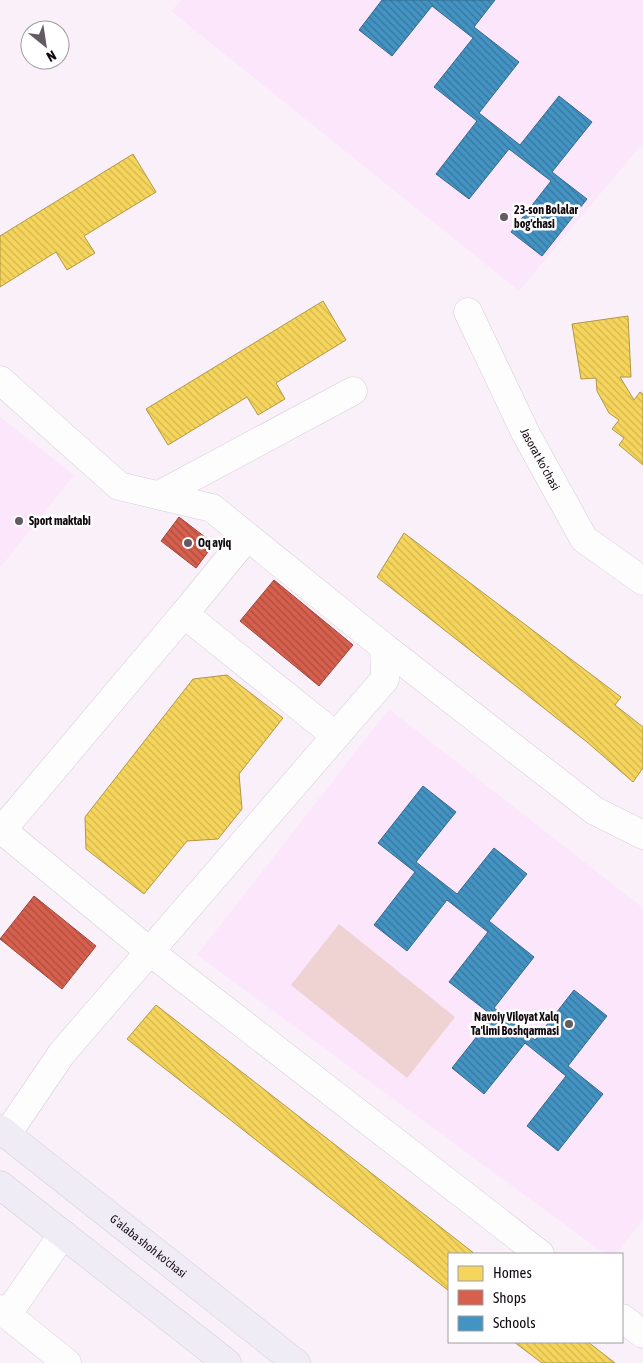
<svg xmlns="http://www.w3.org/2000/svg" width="643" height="1363" font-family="'Asap Condensed',sans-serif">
<defs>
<pattern id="homes-back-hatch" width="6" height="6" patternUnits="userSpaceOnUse" patternTransform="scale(1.25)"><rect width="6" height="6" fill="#f6d55c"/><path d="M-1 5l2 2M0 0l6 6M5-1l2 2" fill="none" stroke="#d2b64f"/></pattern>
<pattern id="shops-back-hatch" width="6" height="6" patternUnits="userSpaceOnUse" patternTransform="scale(1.25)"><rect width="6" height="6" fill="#d6604d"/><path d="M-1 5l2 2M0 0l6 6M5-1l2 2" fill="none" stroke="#ac4d3f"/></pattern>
<pattern id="schools-back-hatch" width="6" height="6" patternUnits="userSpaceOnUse" patternTransform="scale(1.25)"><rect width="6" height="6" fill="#4393c3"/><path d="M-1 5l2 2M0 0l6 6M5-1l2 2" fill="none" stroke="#37769d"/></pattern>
</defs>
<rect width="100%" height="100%" fill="#faf0fa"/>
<g fill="#fce6fb">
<path d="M 182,0 L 643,0 L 643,143 L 519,291 L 171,11 Z"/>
<path d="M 0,417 L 74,475 L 0,568 Z"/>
<path d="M 389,709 L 643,908 L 643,1220 L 616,1254 L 605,1254 L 197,955 Z"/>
</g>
<path fill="#efd3d2" d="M 339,924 L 455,1017 L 407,1078 L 291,985 Z"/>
<g fill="url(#homes-back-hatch)" stroke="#b29846">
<path d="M 133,154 L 156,192 L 84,236 L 95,253 L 67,270 L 56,252 L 0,287 L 0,236 Z"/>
<path d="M 323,301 L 346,340 L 276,383 L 285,399 L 258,415 L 247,397 L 168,445 L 146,409 Z"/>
<path d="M 628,316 L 631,377 L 620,377 L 634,400 L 640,392 L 643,394 L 643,465 L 619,445 L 624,438 L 612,429 L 619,420 L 609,413 L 597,391 L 596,378 L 581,379 L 572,324 Z"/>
<path d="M 404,533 L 621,697 L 615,705 L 643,727 L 643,768 L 633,782 L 587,742 L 377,577 Z"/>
<path d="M 227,675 L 283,718 L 239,774 L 242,809 L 218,839 L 187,841 L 144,894 L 86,849 L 85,817 L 193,679 Z"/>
<path d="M 156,1005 L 475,1254 L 449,1254 L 449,1291 L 127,1039 Z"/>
<path d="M 514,1342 L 588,1342 L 615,1363 L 542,1363 Z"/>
</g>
<g fill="url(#shops-back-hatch)" stroke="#9b463b">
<path d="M 179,517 L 214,544 L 196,568 L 161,541 Z"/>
<path d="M 274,580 L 353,645 L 319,686 L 240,621 Z"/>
<path d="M 34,896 L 96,946 L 62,989 L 0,939 Z"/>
</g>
<g fill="url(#schools-back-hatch)" stroke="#346a8e">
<path d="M 382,0 L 495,0 L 474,27 L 519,62 L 479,113 L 520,145 L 559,96 L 592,122 L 552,172 L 587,199 L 542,256 L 511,232 L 551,181 L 509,149 L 469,199 L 436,174 L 477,121 L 434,87 L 473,38 L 432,6 L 392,56 L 359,30 Z"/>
<path d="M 423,786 L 456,812 L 416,862 L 457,894 L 494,848 L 527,874 L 489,921 L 534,957 L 494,1008 L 535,1040 L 574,990 L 607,1016 L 568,1066 L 603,1094 L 558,1151 L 527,1126 L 566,1076 L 525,1043 L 484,1094 L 452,1068 L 493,1016 L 449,982 L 488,932 L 447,900 L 407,951 L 374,925 L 415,872 L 378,843 Z"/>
</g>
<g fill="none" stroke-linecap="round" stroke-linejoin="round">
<defs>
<g id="minor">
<path id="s1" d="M 468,312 L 526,434 L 584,539 L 643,581"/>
<path d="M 0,380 L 119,486 L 212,508 L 384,647 L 385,679 L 62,1053 L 7,1134"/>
<path d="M 159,495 L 353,391"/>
<path d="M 247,537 L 184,614 L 336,736"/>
<path d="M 184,614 L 2,830 L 149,951 L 540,1254"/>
<path d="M 384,647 L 595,811 L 643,835"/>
<path d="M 0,1309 L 67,1363"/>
<path d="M 7,1315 L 63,1234"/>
<path d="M 622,1318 L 643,1334"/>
</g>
<g id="major">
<path id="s2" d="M 0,1129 L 296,1363"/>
<path d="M 0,1185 L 227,1363"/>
</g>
</defs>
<use href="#minor" stroke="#d5ccd5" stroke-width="29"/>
<use href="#major" stroke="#d3cdd3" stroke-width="29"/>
<use href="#minor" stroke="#fefdfe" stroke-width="28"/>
<use href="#major" stroke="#f0ecf5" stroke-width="28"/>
</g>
<g fill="#635a63" stroke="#fff" stroke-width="2">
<circle cx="504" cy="217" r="5"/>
<circle cx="19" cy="521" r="5"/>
<circle cx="188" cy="543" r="5"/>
<circle cx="569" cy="1024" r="5"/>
</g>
<g text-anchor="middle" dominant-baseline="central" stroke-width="5" stroke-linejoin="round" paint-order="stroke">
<g font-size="12" font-weight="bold" fill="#120a11" stroke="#fff" text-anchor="start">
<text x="514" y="210">23-son Bolalar<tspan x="514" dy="14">bog'chasi</tspan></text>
<text x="29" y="521">Sport maktabi</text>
<text x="198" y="543">Oq ayiq</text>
<text x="559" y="1017" text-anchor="end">Navoiy Viloyat Xalq<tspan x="559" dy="14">Ta'limi Boshqarmasi</tspan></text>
</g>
<g font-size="12" fill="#120a11" stroke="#fff">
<text stroke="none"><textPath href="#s1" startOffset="164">Jasorat ko‘chasi</textPath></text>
<text stroke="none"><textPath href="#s2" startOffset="189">G'alaba shoh ko'chasi</textPath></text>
</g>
</g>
<rect x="448" y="1253" width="175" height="90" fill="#ffffff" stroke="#a09da0"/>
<rect x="458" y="1266" width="25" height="15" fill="#f6d55c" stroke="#a09da0"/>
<text x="493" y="1278" font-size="15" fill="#120a11">Homes</text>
<rect x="458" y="1290" width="25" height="15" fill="#d6604d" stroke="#a09da0"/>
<text x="493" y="1303" font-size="15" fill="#120a11">Shops</text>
<rect x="458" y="1316" width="25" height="15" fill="#4393c3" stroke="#a09da0"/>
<text x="493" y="1328" font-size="15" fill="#120a11">Schools</text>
<g transform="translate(45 45) rotate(150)"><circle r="24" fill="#ffffff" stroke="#a09da0"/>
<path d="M0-4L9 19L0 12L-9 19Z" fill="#635a63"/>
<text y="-8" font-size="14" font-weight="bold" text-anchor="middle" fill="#120a11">N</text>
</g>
</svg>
